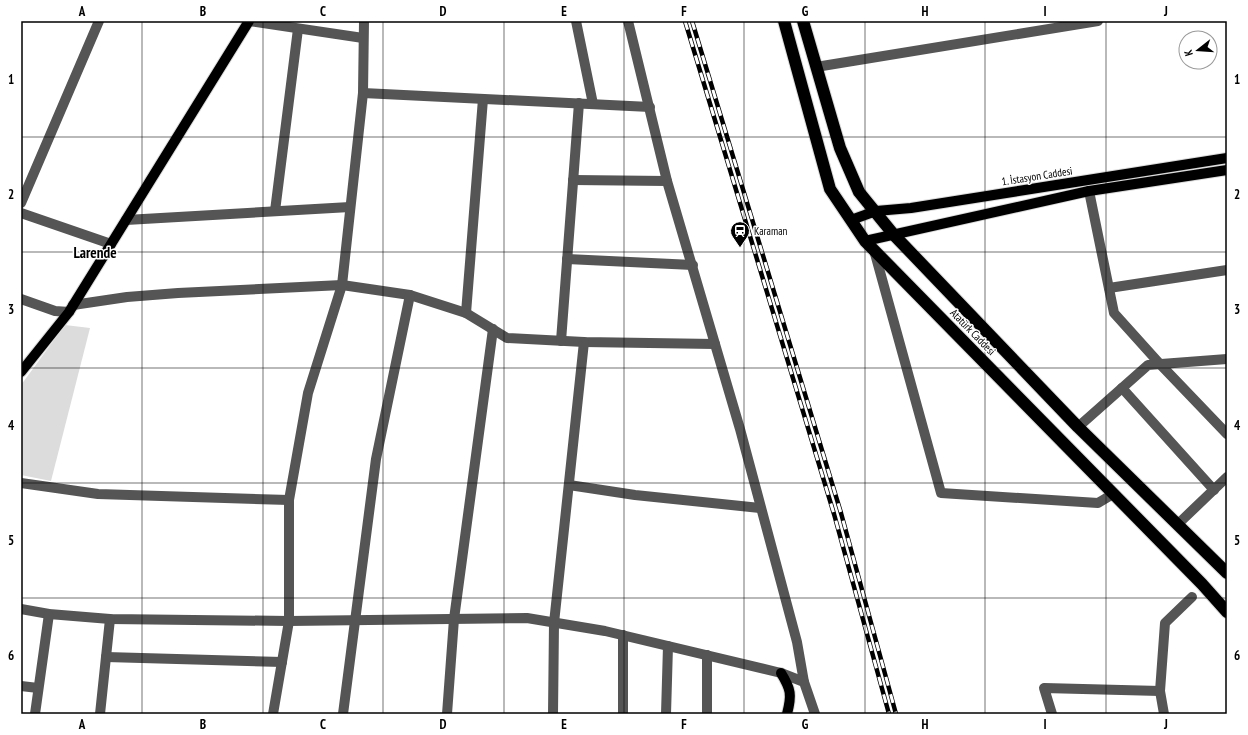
<svg xmlns="http://www.w3.org/2000/svg" width="1248" height="735" font-family="'PT Sans Narrow',sans-serif">
<rect width="100%" height="100%" fill="#fff"/>
<path fill="#dcdcdc" d="M 65,325 L 90,328 L 51,481 L 21,475 L 21,385 Z"/>
<g fill="none" stroke-linecap="round" stroke-linejoin="round">
<defs>
<g id="major">
<path d="M 851,220 L 876,211 L 911,208 L 1227,158"/>
<path d="M 865,241 L 1089,191 L 1227,170"/>
<path d="M 21,372 L 69,312 L 249,21"/>
<path d="M 781,673 C 791,689 792,695 787,714"/>
</g>
<g id="highway">
<path d="M 784,21 L 830,189 L 865,241 L 1202,584 L 1227,612"/>
<path d="M 803,21 L 840,148 L 859,192 L 894,235 L 1078,427 L 1227,573"/>
</g>
</defs>
<use href="#major" stroke="#dbdbdb" stroke-width="12"/>
<use href="#highway" stroke="#dbdbdb" stroke-width="14"/>
<g stroke="#555" stroke-width="10">
<path d="M 249,21 L 363,38"/>
<path d="M 576,21 L 593,104"/>
<path d="M 628,21 L 667,181 L 740,429 L 797,642 L 804,682"/>
<path d="M 816,67 L 1098,21"/>
<path d="M 363,93 L 650,107"/>
<path d="M 573,180 L 667,181"/>
<path d="M 1089,191 L 1114,313 L 1159,363 L 1227,434"/>
<path d="M 21,203 L 99,21"/>
<path d="M 275,211 L 298,29"/>
<path d="M 21,213 L 111,244"/>
<path d="M 126,220 L 350,207"/>
<path d="M 874,250 L 941,493 L 1098,503 L 1113,494"/>
<path d="M 567,259 L 693,265"/>
<path d="M 1109,288 L 1227,270"/>
<path d="M 21,299 L 55,311 L 69,312"/>
<path d="M 73,305 L 127,297 L 178,293 L 342,285 L 410,295 L 466,313 L 507,338 L 584,342 L 715,344"/>
<path d="M 466,313 L 483,99"/>
<path d="M 561,341 L 579,103"/>
<path d="M 1122,388 L 1214,490"/>
<path d="M 1078,427 L 1148,365 L 1227,359"/>
<path d="M 21,483 L 98,494 L 289,500"/>
<path d="M 569,485 L 635,495 L 760,508"/>
<path d="M 1178,524 L 1227,477"/>
<path d="M 21,609 L 49,614 L 110,619 L 289,621 L 527,618 L 605,631 L 781,673 L 804,682 L 815,714"/>
<path d="M 106,657 L 282,662"/>
<path d="M 21,686 L 38,688"/>
<path d="M 35,714 L 49,614"/>
<path d="M 100,714 L 110,619"/>
<path d="M 273,714 L 289,621 L 289,500 L 308,393 L 342,285 L 363,93 L 364,21"/>
<path d="M 343,714 L 376,459 L 410,295"/>
<path d="M 447,714 L 454,619 L 493,329"/>
<path d="M 553,714 L 554,623 L 584,342"/>
<path d="M 623,714 L 623,635"/>
<path d="M 666,714 L 668,646"/>
<path d="M 707,714 L 707,655"/>
<path d="M 1052,714 L 1044,688 L 1160,691"/>
<path d="M 1164,714 L 1160,691 L 1165,623 L 1192,597"/>
</g>
<use href="#major" stroke="#000" stroke-width="10"/>
<use href="#highway" stroke="#000" stroke-width="12"/>
<defs>
<g id="rail">
<path d="M 685,21 L 834,514 L 889,714"/>
<path d="M 692,21 L 841,513 L 896,714"/>
</g>
</defs>
<use href="#rail" stroke="#000" stroke-width="4.5"/>
<use href="#rail" stroke="#fff" stroke-width="3" stroke-dasharray="9" stroke-linecap="butt"/>
</g>
<path fill="none" stroke="#000" stroke-width="1" stroke-opacity="0.55" d="M 142,21 L 142,714M 263,21 L 263,714M 383,21 L 383,714M 504,21 L 504,714M 624,21 L 624,714M 744,21 L 744,714M 865,21 L 865,714M 985,21 L 985,714M 1106,21 L 1106,714M 21,137 L 1227,137M 21,252 L 1227,252M 21,368 L 1227,368M 21,483 L 1227,483M 21,598 L 1227,598"/>
<defs>
<symbol id="station-pin" viewBox="-11 -11 22 30"><path d="M0 17L-7.5 6A9.5 9.5 0 1 1 7.5 6Z" fill="#000" stroke="#fff"/><path d="M-3-6H3Q5-6 5-4V2Q5 4 3 4L4.5 6H3L1.5 4h-3L-3 6H-4.5L-3 4Q-5 4-5 2V-4Q-5-6-3-6ZM-3.5-4v3h7v-3ZM-3.5 1v1.5H-2V1ZM2 1v1.5H3.5V1Z" fill="#fff"/></symbol>
</defs>
<g fill-rule="evenodd">
<use href="#station-pin" x="729" y="220" width="22" height="30"/>
</g>
<g text-anchor="middle" dominant-baseline="central" stroke-width="3" stroke-linejoin="round" paint-order="stroke">
<g font-size="11" fill="#000" stroke="#fff">
<text transform="translate(1037 176) rotate(-9)">1. İstasyon Caddesi</text>
<text transform="translate(973 332) rotate(46)">Atatürk Caddesi</text>
</g>
<g font-size="11" fill="#000" stroke="#fff" text-anchor="start">
<text x="754" y="231">Karaman</text>
</g>
<g font-size="15" font-weight="bold" fill="#000" stroke="#fff">
<text x="95" y="252">Larende</text>
</g>
</g>
<rect width="1248" height="735" fill="none" stroke="#ffffff" stroke-width="44"/>
<g transform="translate(1198 50) rotate(253)"><circle r="19" fill="#ffffff" stroke="#999999"/>
<path d="M0-3L7 15L0 10L-7 15Z" fill="#000000"/>
<text y="-6" font-size="11" font-weight="bold" text-anchor="middle" fill="#000000">K</text>
</g>
<rect x="22" y="22" width="1204" height="691" fill="none" stroke="#000" stroke-width="1.5"/>
<g font-size="13" text-anchor="middle" font-weight="bold" fill="#000">
<text x="82" y="16">A</text>
<text x="203" y="16">B</text>
<text x="323" y="16">C</text>
<text x="443" y="16">D</text>
<text x="564" y="16">E</text>
<text x="684" y="16">F</text>
<text x="805" y="16">G</text>
<text x="925" y="16">H</text>
<text x="1045" y="16">I</text>
<text x="1166" y="16">J</text>
<text x="11" y="84">1</text>
<text x="1237" y="84">1</text>
<text x="11" y="199">2</text>
<text x="1237" y="199">2</text>
<text x="11" y="314">3</text>
<text x="1237" y="314">3</text>
<text x="11" y="430">4</text>
<text x="1237" y="430">4</text>
<text x="11" y="545">5</text>
<text x="1237" y="545">5</text>
<text x="11" y="660">6</text>
<text x="1237" y="660">6</text>
<text x="82" y="729">A</text>
<text x="203" y="729">B</text>
<text x="323" y="729">C</text>
<text x="443" y="729">D</text>
<text x="564" y="729">E</text>
<text x="684" y="729">F</text>
<text x="805" y="729">G</text>
<text x="925" y="729">H</text>
<text x="1045" y="729">I</text>
<text x="1166" y="729">J</text>
</g>
</svg>
